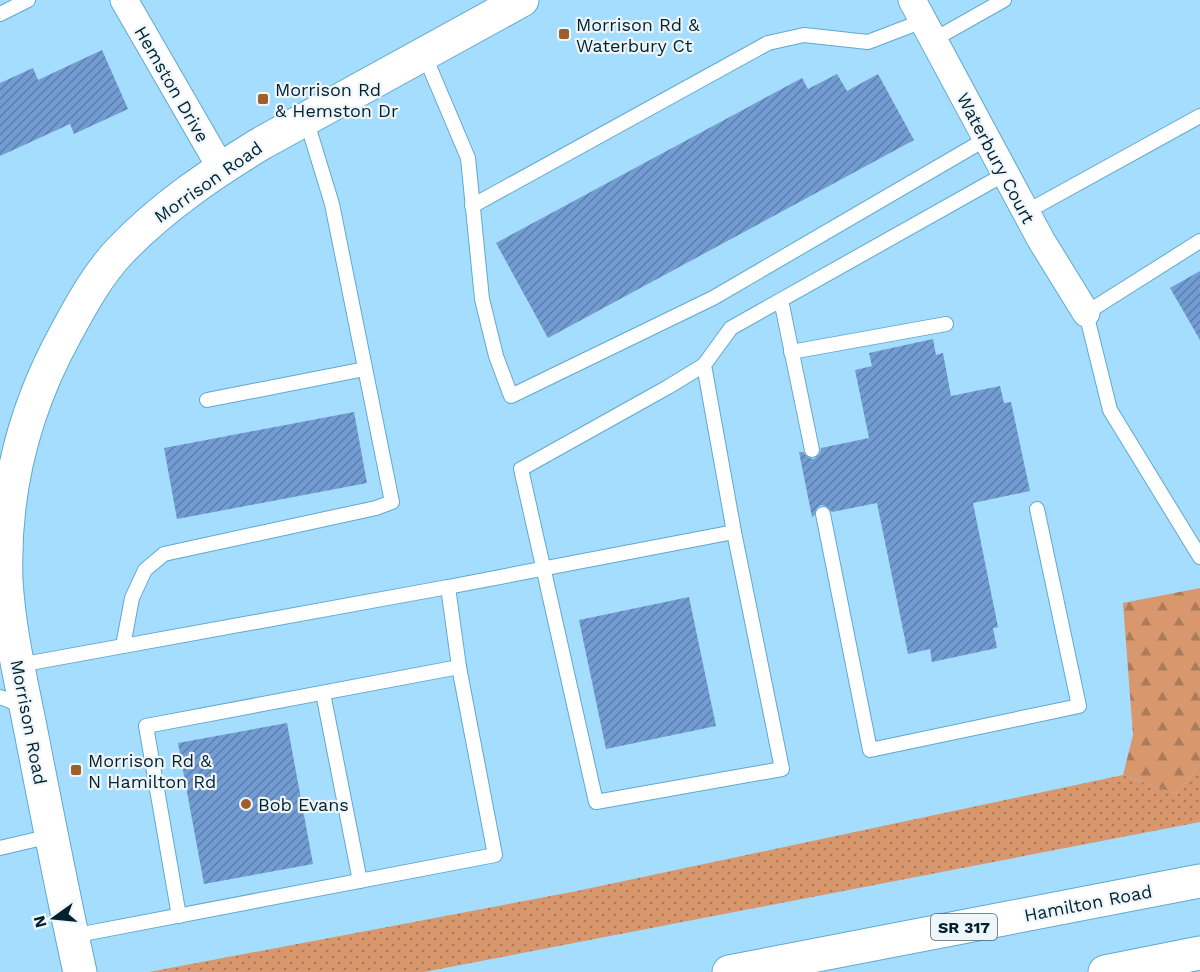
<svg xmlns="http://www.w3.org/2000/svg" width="1200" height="972" font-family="'Work Sans',sans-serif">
<defs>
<pattern id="grass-dots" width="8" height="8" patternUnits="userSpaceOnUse" patternTransform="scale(1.5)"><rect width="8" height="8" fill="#d8976c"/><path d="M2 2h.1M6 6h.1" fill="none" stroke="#ad7b59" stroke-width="1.8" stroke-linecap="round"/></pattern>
<pattern id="forest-firs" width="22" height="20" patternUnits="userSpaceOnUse" patternTransform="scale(1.5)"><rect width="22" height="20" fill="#d8976c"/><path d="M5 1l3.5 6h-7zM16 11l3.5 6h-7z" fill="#ad7b59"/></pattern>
<pattern id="building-hatch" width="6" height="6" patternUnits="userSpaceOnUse" patternTransform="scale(1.5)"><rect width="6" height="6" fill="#729cd2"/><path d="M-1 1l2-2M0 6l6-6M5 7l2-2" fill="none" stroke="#5b7fab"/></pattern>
</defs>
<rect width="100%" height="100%" fill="#a4ddfe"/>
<path fill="url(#grass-dots)" d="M 1200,764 L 1200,822 L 424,972 L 149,972 L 577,891 L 1123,775 L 1176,794 Z"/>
<path fill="url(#forest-firs)" d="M 1200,588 L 1200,764 L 1176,794 L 1123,775 L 1133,735 L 1123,603 Z"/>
<g fill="url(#building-hatch)">
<path d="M 102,50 L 128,109 L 74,134 L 70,124 L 0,156 L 0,83 L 33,68 L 38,80 Z"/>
<path d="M 837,74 L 847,91 L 878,74 L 914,140 L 548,338 L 496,243 L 802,78 L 808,89 Z"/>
<path d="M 1200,271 L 1200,340 L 1170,288 Z"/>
<path d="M 933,339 L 936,355 L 943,353 L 951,396 L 1000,386 L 1004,403 L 1011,402 L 1030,491 L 973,503 L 998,627 L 993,628 L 997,648 L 932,662 L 930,649 L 908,654 L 877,503 L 832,512 L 826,506 L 821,505 L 817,508 L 814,516 L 812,517 L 799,452 L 803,452 L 809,458 L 814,459 L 820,453 L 821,448 L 869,438 L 855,370 L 872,366 L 869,353 Z"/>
<path d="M 354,412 L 367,483 L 177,519 L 164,448 Z"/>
<path d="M 689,597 L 716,726 L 606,749 L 579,620 Z"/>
<path d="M 287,723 L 313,864 L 204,884 L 178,743 Z"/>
</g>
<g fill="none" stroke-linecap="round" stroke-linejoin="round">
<defs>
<g id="service">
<path d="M 0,14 L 28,0"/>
<path d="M 933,40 L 1004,0"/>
<path d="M 424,54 L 468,158 L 482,299 L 496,356 L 511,396 L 713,298 L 986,139"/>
<path d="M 472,206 L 768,43 L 804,35 L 868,42 L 923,21"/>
<path d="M 1026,212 L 1200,116"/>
<path d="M 1200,241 L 1086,313 L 1110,410 L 1200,557"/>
<path d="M 781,300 L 812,450"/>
<path d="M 791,352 L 946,324"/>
<path d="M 704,365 L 734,532 L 782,769 L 596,802 L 521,469 L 668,387 L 704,365 L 731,328 L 1005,174"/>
<path d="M 207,400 L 365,369"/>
<path d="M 823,514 L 870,750 L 1079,706 L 1037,509"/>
<path d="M 448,587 L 734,532"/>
<path d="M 123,646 L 132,598 L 145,570 L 164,554 L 376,508 L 392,502 L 332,204 L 306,119"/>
<path d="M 19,665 L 448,587 L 459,667 L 495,855 L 72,936"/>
<path d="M 323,693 L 360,881"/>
<path d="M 0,697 L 23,706"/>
<path d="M 0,848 L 51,836"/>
<path d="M 179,916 L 146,726 L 459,667"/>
</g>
<g id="minor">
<path d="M 124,0 L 221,168"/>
<path d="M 912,0 L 1041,240 L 1086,313"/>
</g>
<path id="secondary" d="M 80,972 C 63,896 48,819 33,742 C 23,689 9,634 6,580 C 3,493 24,409 66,333 C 81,305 98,274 120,251 C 162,207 211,174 262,143 L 522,0"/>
<g id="primary">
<path d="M 729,972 L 1200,881"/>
<path d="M 1105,972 L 1200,953"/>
</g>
</defs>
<use href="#service" stroke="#61a8cf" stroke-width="16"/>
<use href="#minor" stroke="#61a8cf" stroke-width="29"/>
<use href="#secondary" stroke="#61a8cf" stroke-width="35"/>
<use href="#primary" stroke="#61a8cf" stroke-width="35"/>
<use href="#service" stroke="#fff" stroke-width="14"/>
<use href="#minor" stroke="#fff" stroke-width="27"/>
<use href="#secondary" stroke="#fff" stroke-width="33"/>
<use href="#primary" stroke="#fff" stroke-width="33"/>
</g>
<g fill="#a15e2d" stroke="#eff6fa" stroke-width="2">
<rect x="558" y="28" width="12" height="12" rx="3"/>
<rect x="257" y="93" width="12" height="12" rx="3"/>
<rect x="70" y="764" width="12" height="12" rx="3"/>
<circle cx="246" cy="804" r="6"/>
</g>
<g text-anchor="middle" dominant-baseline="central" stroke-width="4.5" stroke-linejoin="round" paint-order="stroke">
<rect fill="#eff6fa" stroke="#4a626d" stroke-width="1.5" x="931" y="914" width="66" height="26" rx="4.5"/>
<g font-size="16" font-weight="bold" fill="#032231">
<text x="964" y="927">SR 317</text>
</g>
<g font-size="18" fill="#032231" stroke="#eff6fa" text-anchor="start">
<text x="576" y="24">Morrison Rd &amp;<tspan x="576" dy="21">Waterbury Ct</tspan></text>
<text x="275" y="89">Morrison Rd<tspan x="275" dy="21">&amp; Hemston Dr</tspan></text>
<text x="88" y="760">Morrison Rd &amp;<tspan x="88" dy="21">N Hamilton Rd</tspan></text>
<text x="258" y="804">Bob Evans</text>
</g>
<g font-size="18" fill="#032231" stroke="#eff6fa">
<text transform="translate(172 84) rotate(60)">Hemston Drive</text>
<text transform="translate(996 158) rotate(62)">Waterbury Court</text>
<text transform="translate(208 182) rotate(-35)">Morrison Road</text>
<text transform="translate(29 722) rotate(79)">Morrison Road</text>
<text transform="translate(1088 903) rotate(-11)">Hamilton Road</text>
</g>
</g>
<g transform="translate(54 918) rotate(255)" stroke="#eff6fa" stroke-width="4.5" paint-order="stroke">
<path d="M0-4.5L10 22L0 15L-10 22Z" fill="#032231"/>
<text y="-9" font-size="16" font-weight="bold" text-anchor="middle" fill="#032231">N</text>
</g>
</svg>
